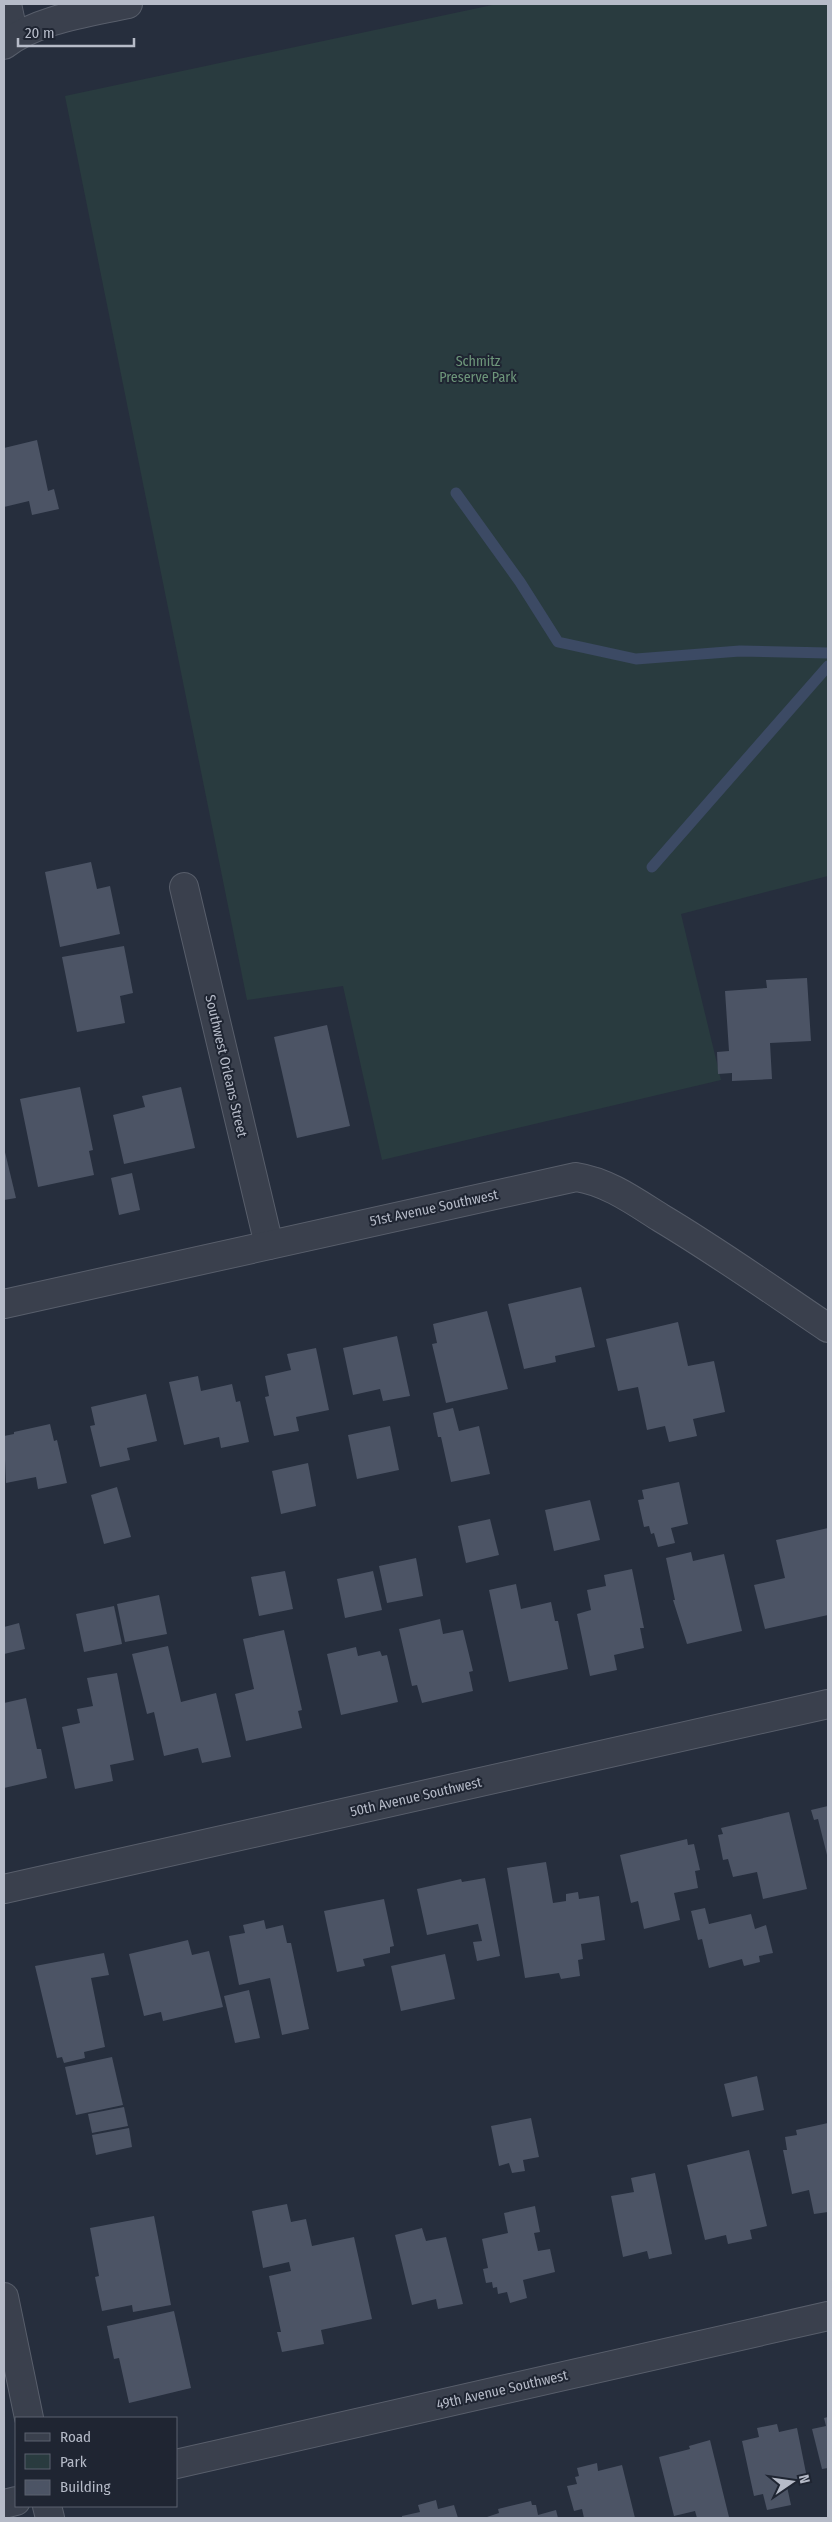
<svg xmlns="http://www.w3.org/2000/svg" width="832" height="2522" font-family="'Fira Sans Condensed',sans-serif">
<rect width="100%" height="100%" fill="#262e3d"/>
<path fill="#293b3f" d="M 497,4 L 828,4 L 828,876 L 681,914 L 721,1080 L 382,1160 L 343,986 L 247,1000 L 65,96 Z"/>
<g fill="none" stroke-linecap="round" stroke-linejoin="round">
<g stroke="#3c4a64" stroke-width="11">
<path d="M 456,493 L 520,582 L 558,642 L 636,659 L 740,651 L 828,653"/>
<path d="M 652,867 L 828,666"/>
</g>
</g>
<g fill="#4c5465">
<path d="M 37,440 L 48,491 L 54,489 L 59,509 L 32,515 L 29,501 L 4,507 L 4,448 Z"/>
<path d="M 91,862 L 97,889 L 110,886 L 120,934 L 60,947 L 45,872 Z"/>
<path d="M 124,946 L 133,993 L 120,996 L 125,1023 L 77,1032 L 62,957 Z"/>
<path d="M 807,978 L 811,1041 L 770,1043 L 772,1079 L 732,1081 L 732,1073 L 718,1074 L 717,1052 L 729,1051 L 725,991 L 767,988 L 766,980 Z"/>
<path d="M 327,1025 L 350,1126 L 297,1138 L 274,1037 Z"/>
<path d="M 80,1087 L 93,1150 L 89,1151 L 94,1175 L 38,1187 L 20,1099 Z"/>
<path d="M 181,1087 L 195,1148 L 124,1164 L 113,1115 L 145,1107 L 142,1096 Z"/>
<path d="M 4,1148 L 16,1198 L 4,1200 Z"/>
<path d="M 132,1173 L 140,1210 L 119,1215 L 111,1178 Z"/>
<path d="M 581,1287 L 595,1347 L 555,1356 L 556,1362 L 524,1369 L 508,1304 Z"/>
<path d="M 487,1311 L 508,1389 L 446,1403 L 432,1344 L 437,1343 L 433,1324 Z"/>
<path d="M 678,1322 L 688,1366 L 714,1361 L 725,1412 L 693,1419 L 697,1436 L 669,1442 L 665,1426 L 647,1430 L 638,1387 L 618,1391 L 606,1339 Z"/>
<path d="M 397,1336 L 410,1396 L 383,1401 L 380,1389 L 353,1395 L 343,1348 Z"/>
<path d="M 316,1348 L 329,1410 L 296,1417 L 299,1431 L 274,1436 L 265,1397 L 269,1396 L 265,1376 L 291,1370 L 287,1354 Z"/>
<path d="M 198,1376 L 201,1391 L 232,1384 L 236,1402 L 240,1401 L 249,1442 L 221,1448 L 219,1437 L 184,1445 L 169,1382 Z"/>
<path d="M 146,1394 L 157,1441 L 127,1448 L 130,1460 L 100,1467 L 90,1426 L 95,1425 L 91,1407 Z"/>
<path d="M 453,1408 L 459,1431 L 479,1426 L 490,1474 L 451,1482 L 441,1437 L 438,1437 L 433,1413 Z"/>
<path d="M 50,1424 L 54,1441 L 57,1440 L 67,1483 L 38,1489 L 36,1477 L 6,1483 L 4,1436 L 14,1434 L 14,1432 Z"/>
<path d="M 390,1426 L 399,1470 L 357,1479 L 348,1435 Z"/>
<path d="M 308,1463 L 316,1506 L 281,1514 L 272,1471 Z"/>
<path d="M 679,1482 L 688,1524 L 671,1528 L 675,1543 L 658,1547 L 654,1533 L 651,1534 L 649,1526 L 644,1527 L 638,1500 L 644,1499 L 642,1490 Z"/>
<path d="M 117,1487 L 131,1537 L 104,1544 L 91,1495 Z"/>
<path d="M 590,1500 L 600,1540 L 554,1551 L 545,1510 Z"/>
<path d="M 490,1519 L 499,1555 L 466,1563 L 458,1526 Z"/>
<path d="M 828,1528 L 828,1615 L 765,1629 L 754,1585 L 785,1578 L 776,1540 Z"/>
<path d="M 691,1552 L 693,1561 L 724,1554 L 742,1631 L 687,1644 L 673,1600 L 675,1600 L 666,1558 Z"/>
<path d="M 416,1558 L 423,1596 L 387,1603 L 379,1566 Z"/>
<path d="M 632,1569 L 644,1628 L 640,1628 L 644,1648 L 614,1655 L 617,1670 L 590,1676 L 577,1614 L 591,1610 L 587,1590 L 606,1586 L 604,1575 Z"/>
<path d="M 285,1571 L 293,1609 L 259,1616 L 251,1577 Z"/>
<path d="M 373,1571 L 382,1610 L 345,1618 L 337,1579 Z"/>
<path d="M 516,1584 L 521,1609 L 551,1602 L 555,1621 L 558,1621 L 568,1669 L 509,1682 L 489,1590 Z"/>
<path d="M 159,1595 L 167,1634 L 125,1642 L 117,1604 Z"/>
<path d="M 114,1606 L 122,1644 L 84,1652 L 76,1614 Z"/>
<path d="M 440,1619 L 443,1634 L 463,1630 L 473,1671 L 469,1672 L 473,1691 L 422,1703 L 417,1685 L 412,1686 L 399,1629 Z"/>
<path d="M 19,1623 L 25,1649 L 4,1654 L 4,1627 Z"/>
<path d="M 284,1630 L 302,1710 L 298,1711 L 302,1728 L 246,1741 L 235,1694 L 254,1689 L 243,1639 Z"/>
<path d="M 168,1646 L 181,1702 L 216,1693 L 231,1757 L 202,1763 L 198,1748 L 164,1756 L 154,1712 L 147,1714 L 132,1654 Z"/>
<path d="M 356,1647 L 358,1656 L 380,1651 L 382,1656 L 387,1655 L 398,1702 L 341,1715 L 327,1654 Z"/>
<path d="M 117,1673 L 134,1760 L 110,1765 L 113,1781 L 75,1789 L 62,1727 L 80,1723 L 77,1709 L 93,1706 L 87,1678 Z"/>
<path d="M 26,1698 L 37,1749 L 41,1749 L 47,1778 L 4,1788 L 4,1703 Z"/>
<path d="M 828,1806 L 828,1859 L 818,1819 L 814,1820 L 811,1810 Z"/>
<path d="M 789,1812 L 807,1889 L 763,1899 L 757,1872 L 733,1877 L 728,1859 L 723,1860 L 718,1835 L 723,1834 L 721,1828 Z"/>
<path d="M 687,1839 L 688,1845 L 694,1844 L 700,1870 L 695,1871 L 698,1888 L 674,1893 L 680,1920 L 644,1929 L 638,1901 L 631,1903 L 620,1855 Z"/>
<path d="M 546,1862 L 553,1903 L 566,1901 L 566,1894 L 578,1892 L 579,1899 L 599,1896 L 605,1940 L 581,1944 L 583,1959 L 578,1960 L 580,1976 L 561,1979 L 559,1973 L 525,1978 L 507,1868 Z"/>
<path d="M 485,1878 L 500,1956 L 477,1961 L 473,1942 L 482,1941 L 478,1924 L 427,1935 L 417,1889 L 461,1879 L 462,1882 Z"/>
<path d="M 384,1899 L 394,1946 L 390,1947 L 390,1953 L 363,1959 L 365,1966 L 337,1972 L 324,1911 Z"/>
<path d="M 705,1908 L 709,1924 L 751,1914 L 755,1929 L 766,1925 L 773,1953 L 759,1956 L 760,1962 L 744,1966 L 742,1959 L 709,1968 L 702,1939 L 698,1940 L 691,1911 Z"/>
<path d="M 264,1920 L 266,1929 L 283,1925 L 287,1943 L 291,1943 L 309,2029 L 282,2035 L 270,1978 L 239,1985 L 229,1936 L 245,1933 L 243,1925 Z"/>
<path d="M 188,1940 L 192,1955 L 209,1951 L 223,2007 L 163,2021 L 161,2012 L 144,2016 L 129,1954 Z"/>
<path d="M 104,1953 L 109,1975 L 91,1978 L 105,2047 L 84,2052 L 85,2058 L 64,2063 L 62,2057 L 57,2058 L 35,1966 Z"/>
<path d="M 445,1954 L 455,1999 L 401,2011 L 391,1966 Z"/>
<path d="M 249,1990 L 260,2038 L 235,2043 L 224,1996 Z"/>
<path d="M 112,2057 L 123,2105 L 76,2115 L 65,2067 Z"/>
<path d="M 757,2076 L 764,2110 L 732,2117 L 724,2084 Z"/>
<path d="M 124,2107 L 128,2126 L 92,2133 L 88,2114 Z"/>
<path d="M 531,2118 L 539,2157 L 523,2160 L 525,2171 L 512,2173 L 509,2163 L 499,2166 L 491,2126 Z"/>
<path d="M 828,2123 L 828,2212 L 814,2214 L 809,2190 L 792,2194 L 783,2150 L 787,2150 L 785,2137 L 797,2135 L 796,2130 Z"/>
<path d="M 129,2128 L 132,2147 L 96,2155 L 92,2135 Z"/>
<path d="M 749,2150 L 767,2226 L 750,2230 L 752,2239 L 728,2244 L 726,2235 L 705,2240 L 687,2165 Z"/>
<path d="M 655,2173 L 672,2254 L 649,2259 L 647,2251 L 623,2257 L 611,2196 L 634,2192 L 631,2178 Z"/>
<path d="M 287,2204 L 291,2222 L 306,2219 L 312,2246 L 354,2237 L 372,2319 L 321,2330 L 324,2344 L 282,2352 L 277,2332 L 281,2332 L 269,2276 L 291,2271 L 289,2262 L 263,2268 L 252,2211 Z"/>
<path d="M 535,2206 L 540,2232 L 534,2233 L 538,2251 L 550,2249 L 555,2272 L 523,2280 L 527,2298 L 510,2303 L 507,2292 L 498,2294 L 497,2287 L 493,2288 L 492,2282 L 486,2283 L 483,2269 L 488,2268 L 482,2239 L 508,2233 L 504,2213 Z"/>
<path d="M 154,2216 L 171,2305 L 133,2312 L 132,2305 L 102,2311 L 95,2277 L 99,2276 L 90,2228 Z"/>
<path d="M 422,2228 L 426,2241 L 446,2237 L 463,2304 L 438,2309 L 436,2299 L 412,2305 L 395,2235 Z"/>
<path d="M 174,2311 L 191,2388 L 129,2403 L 119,2358 L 114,2359 L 107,2326 Z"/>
<path d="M 828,2417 L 828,2468 L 822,2469 L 812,2429 L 826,2426 L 824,2418 Z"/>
<path d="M 777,2424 L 779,2432 L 797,2428 L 807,2478 L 786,2482 L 791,2505 L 767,2510 L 763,2494 L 754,2496 L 742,2441 L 759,2437 L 757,2428 Z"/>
<path d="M 710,2440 L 729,2517 L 697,2518 L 695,2511 L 674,2516 L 659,2457 L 690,2449 L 689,2446 Z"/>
<path d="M 597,2463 L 598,2471 L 622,2465 L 635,2518 L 584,2518 L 582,2509 L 574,2511 L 567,2486 L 577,2484 L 575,2477 L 579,2476 L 577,2468 Z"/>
<path d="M 436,2500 L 438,2509 L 454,2505 L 458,2518 L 402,2518 L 402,2516 L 420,2512 L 418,2505 Z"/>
<path d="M 531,2501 L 532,2505 L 536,2505 L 538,2515 L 556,2510 L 558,2518 L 484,2518 L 499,2513 L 498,2509 Z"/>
</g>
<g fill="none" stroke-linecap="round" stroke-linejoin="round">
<defs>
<g id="minor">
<path d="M 7,4 L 14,37"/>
<path d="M 4,45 C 38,19 87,13 128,4"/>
<path d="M 184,887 L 269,1245"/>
<path d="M 4,1304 L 576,1177 C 608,1182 634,1201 661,1218 C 718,1252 773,1291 828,1328"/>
<path d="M 4,1889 L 828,1704"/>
<path d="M 4,2504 L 16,2501"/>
</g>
<g id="tertiary">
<path d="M 4,2297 L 29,2418"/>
<path d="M 176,2464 L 828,2316"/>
<path d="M 47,2506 L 50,2518"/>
</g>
</defs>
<use href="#minor" stroke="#585e6b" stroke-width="30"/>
<use href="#tertiary" stroke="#585e6b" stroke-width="30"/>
<use href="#minor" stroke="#3a404d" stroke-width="28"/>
<use href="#tertiary" stroke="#3a404d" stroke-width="28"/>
</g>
<g text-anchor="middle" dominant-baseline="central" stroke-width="4" stroke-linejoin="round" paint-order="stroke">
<g font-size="14" fill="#6e977b" stroke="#1f2532">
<text x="478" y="361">Schmitz<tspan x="478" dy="16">Preserve Park</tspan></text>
</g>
<g font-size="14" fill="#b6bbc8" stroke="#1f2532">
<text transform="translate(226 1066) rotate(77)">Southwest Orleans Street</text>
<text transform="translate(434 1208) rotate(-12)">51st Avenue Southwest</text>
<text transform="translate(416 1797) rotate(-13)">50th Avenue Southwest</text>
<text transform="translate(502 2390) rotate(-13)">49th Avenue Southwest</text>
</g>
</g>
<rect width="832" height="2522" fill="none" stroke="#b6bbc8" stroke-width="10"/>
<rect x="15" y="2417" width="162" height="90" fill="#1f2532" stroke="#5b616e"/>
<rect x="25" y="2433" width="25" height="8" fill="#3a404d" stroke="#5b616e"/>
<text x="60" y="2442" font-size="15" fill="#b6bbc8">Road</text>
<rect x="25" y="2454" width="25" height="15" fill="#293b3f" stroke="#5b616e"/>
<text x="60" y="2467" font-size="15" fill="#b6bbc8">Park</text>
<rect x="25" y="2480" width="25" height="15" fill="#4c5465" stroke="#5b616e"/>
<text x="60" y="2492" font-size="15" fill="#b6bbc8">Building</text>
<g transform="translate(792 2482) rotate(77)" stroke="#1f2532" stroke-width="4" paint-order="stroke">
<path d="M0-4L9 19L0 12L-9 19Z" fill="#b6bbc8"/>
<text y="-8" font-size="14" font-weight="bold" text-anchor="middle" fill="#b6bbc8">N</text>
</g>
<path d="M18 38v8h116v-8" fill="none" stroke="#b6bbc8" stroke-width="2.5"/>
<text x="25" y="38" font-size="15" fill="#b6bbc8" stroke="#1f2532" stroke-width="4" paint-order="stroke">20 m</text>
</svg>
